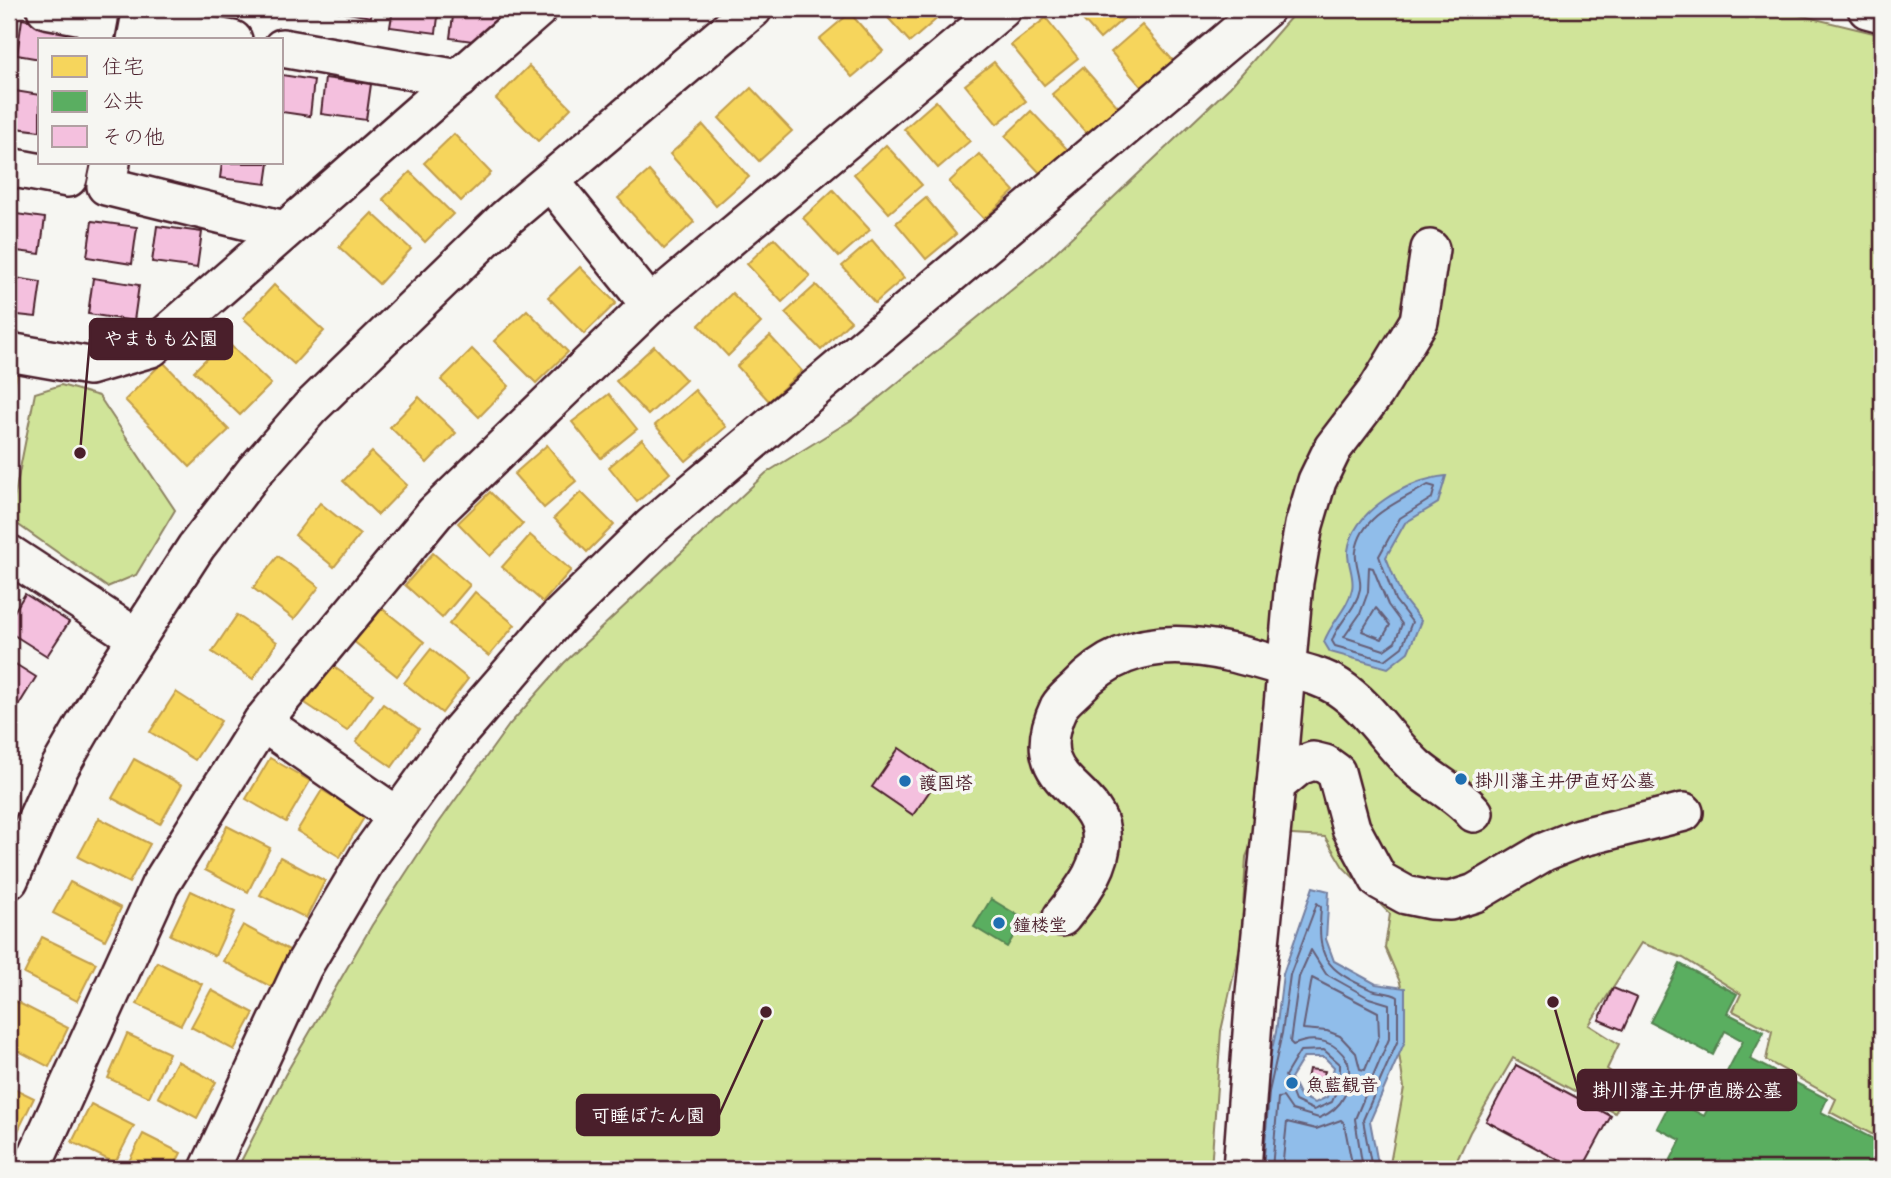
<svg xmlns="http://www.w3.org/2000/svg" width="1891" height="1178" font-family="'Playpen Sans','Klee One',sans-serif">
<rect width="100%" height="100%" fill="#f6f6f2"/>
<filter id="ink" filterUnits="userSpaceOnUse"><feTurbulence type="fractalNoise" baseFrequency=".0143" numOctaves="2"/><feDisplacementMap in="SourceGraphic" scale="14" xChannelSelector="R" yChannelSelector="G"/><feConvolveMatrix kernelMatrix="1 2 1 2 8 2 1 2 1" color-interpolation-filters="sRGB"/></filter>
<g filter="url(#ink)">
<g fill="#d0e499" stroke="#8d8262" stroke-width="2">
<path d="M 1298,9 L 1774,9 L 1882,35 L 1882,1129 L 1877,1137 L 1830,1112 L 1836,1099 L 1766,1060 L 1772,1031 L 1733,1011 L 1741,994 L 1683,958 L 1641,943 L 1589,1025 L 1619,1044 L 1607,1069 L 1630,1086 L 1615,1113 L 1513,1058 L 1470,1132 L 1453,1169 L 1389,1169 L 1404,1088 L 1395,1027 L 1402,993 L 1400,982 L 1385,947 L 1390,914 L 1343,867 L 1325,837 L 1276,834 L 1275,787 L 1246,857 L 1241,942 L 1221,1031 L 1211,1169 L 237,1169 L 285,1075 L 372,925 L 438,824 L 509,725 L 564,663 L 766,473 L 853,419 L 1041,266 L 1230,87 Z"/>
<path d="M 61,385 L 99,396 L 175,510 L 136,575 L 107,587 L 10,519 L 35,393 Z"/>
</g>
<g fill="#90bdea" stroke="#747e9e" stroke-width="2" fill-rule="evenodd">
<path d="M 1446,476 L 1438,503 L 1405,523 L 1386,557 L 1402,597 L 1421,621 L 1408,652 L 1388,668 L 1330,652 L 1324,642 C 1331,622 1348,609 1352,589 C 1355,577 1347,563 1348,551 C 1353,510 1409,479 1446,476 Z"/>
<path d="M 1313,887 L 1329,891 L 1326,939 L 1334,961 L 1376,984 L 1405,988 L 1405,1041 L 1370,1121 L 1379,1169 L 1256,1169 L 1262,1091 L 1276,1032 L 1283,974 ZM 1304,1057 L 1324,1057 L 1334,1067 L 1327,1097 L 1315,1103 L 1300,1096 L 1291,1078 Z"/>
</g>
<g fill="#f6d55c" stroke="#c29e4d" stroke-width="2">
<path d="M 880,9 L 948,9 L 910,42 Z"/>
<path d="M 1073,9 L 1129,9 L 1132,11 L 1100,39 Z"/>
<path d="M 1189,9 L 1205,9 L 1196,16 Z"/>
<path d="M 850,13 L 883,51 L 852,77 L 819,39 Z"/>
<path d="M 1046,18 L 1078,58 L 1044,85 L 1011,45 Z"/>
<path d="M 1142,25 L 1176,64 L 1145,91 L 1111,52 Z"/>
<path d="M 994,62 L 1026,101 L 997,124 L 965,85 Z"/>
<path d="M 529,66 L 571,108 L 538,141 L 496,99 Z"/>
<path d="M 1083,67 L 1120,109 L 1089,136 L 1052,94 Z"/>
<path d="M 751,88 L 792,131 L 759,161 L 719,118 Z"/>
<path d="M 936,101 L 970,141 L 938,168 L 904,129 Z"/>
<path d="M 1031,111 L 1068,150 L 1042,175 L 1005,136 Z"/>
<path d="M 703,125 L 749,177 L 716,206 L 670,154 Z"/>
<path d="M 454,134 L 491,173 L 461,201 L 424,163 Z"/>
<path d="M 886,145 L 922,185 L 889,213 L 854,174 Z"/>
<path d="M 979,154 L 1014,191 L 984,219 L 949,182 Z"/>
<path d="M 649,171 L 694,222 L 664,249 L 618,198 Z"/>
<path d="M 410,172 L 453,214 L 425,242 L 383,199 Z"/>
<path d="M 833,190 L 870,230 L 839,257 L 803,218 Z"/>
<path d="M 926,198 L 956,234 L 926,259 L 896,223 Z"/>
<path d="M 372,213 L 411,249 L 379,284 L 339,247 Z"/>
<path d="M 774,238 L 810,276 L 782,302 L 747,264 Z"/>
<path d="M 872,240 L 904,278 L 875,303 L 842,266 Z"/>
<path d="M 580,267 L 616,303 L 584,334 L 548,297 Z"/>
<path d="M 274,285 L 324,331 L 294,364 L 243,318 Z"/>
<path d="M 816,285 L 851,321 L 821,350 L 785,313 Z"/>
<path d="M 732,293 L 761,323 L 728,356 L 699,325 Z"/>
<path d="M 527,310 L 568,352 L 536,383 L 494,341 Z"/>
<path d="M 770,336 L 802,371 L 769,401 L 737,366 Z"/>
<path d="M 225,340 L 271,384 L 240,415 L 194,371 Z"/>
<path d="M 654,346 L 686,380 L 648,415 L 616,381 Z"/>
<path d="M 472,349 L 509,386 L 479,417 L 441,380 Z"/>
<path d="M 163,362 L 229,430 L 190,467 L 125,400 Z"/>
<path d="M 9,373 L 17,374 L 9,411 Z"/>
<path d="M 695,390 L 726,427 L 686,461 L 655,425 Z"/>
<path d="M 609,394 L 637,429 L 601,458 L 572,422 Z"/>
<path d="M 419,397 L 456,433 L 427,463 L 390,427 Z"/>
<path d="M 9,430 L 16,432 L 9,470 Z"/>
<path d="M 642,439 L 670,473 L 637,502 L 609,467 Z"/>
<path d="M 547,445 L 576,481 L 544,508 L 514,474 Z"/>
<path d="M 372,452 L 407,485 L 378,515 L 343,481 Z"/>
<path d="M 490,492 L 523,524 L 490,556 L 458,523 Z"/>
<path d="M 581,492 L 614,525 L 587,552 L 554,518 Z"/>
<path d="M 320,503 L 360,535 L 334,567 L 295,535 Z"/>
<path d="M 530,535 L 571,570 L 543,602 L 502,567 Z"/>
<path d="M 433,553 L 470,585 L 442,618 L 405,585 Z"/>
<path d="M 278,556 L 319,587 L 294,619 L 253,588 Z"/>
<path d="M 475,592 L 515,625 L 489,656 L 449,624 Z"/>
<path d="M 379,606 L 424,642 L 397,676 L 352,640 Z"/>
<path d="M 237,615 L 277,642 L 253,679 L 212,652 Z"/>
<path d="M 431,649 L 468,679 L 442,713 L 404,683 Z"/>
<path d="M 331,665 L 373,694 L 347,731 L 305,703 Z"/>
<path d="M 176,692 L 221,721 L 195,760 L 150,732 Z"/>
<path d="M 383,704 L 419,729 L 392,767 L 356,742 Z"/>
<path d="M 270,758 L 310,781 L 286,822 L 246,799 Z"/>
<path d="M 134,759 L 182,785 L 160,824 L 112,798 Z"/>
<path d="M 322,790 L 365,816 L 340,857 L 297,831 Z"/>
<path d="M 99,818 L 150,844 L 129,883 L 78,857 Z"/>
<path d="M 227,826 L 270,848 L 248,892 L 205,870 Z"/>
<path d="M 280,857 L 325,881 L 306,918 L 260,895 Z"/>
<path d="M 70,882 L 121,908 L 105,940 L 53,913 Z"/>
<path d="M 191,891 L 235,912 L 215,956 L 170,935 Z"/>
<path d="M 243,925 L 293,952 L 273,988 L 223,961 Z"/>
<path d="M 42,937 L 96,963 L 77,1001 L 24,974 Z"/>
<path d="M 157,962 L 202,984 L 181,1025 L 137,1004 Z"/>
<path d="M 211,990 L 254,1013 L 234,1050 L 191,1027 Z"/>
<path d="M 11,999 L 68,1028 L 49,1067 L 9,1046 Z"/>
<path d="M 127,1034 L 169,1053 L 149,1097 L 108,1078 Z"/>
<path d="M 177,1061 L 216,1082 L 197,1118 L 158,1097 Z"/>
<path d="M 9,1086 L 34,1098 L 17,1133 L 9,1129 Z"/>
<path d="M 91,1104 L 134,1126 L 115,1163 L 72,1142 Z"/>
<path d="M 143,1134 L 181,1153 L 173,1169 L 125,1169 Z"/>
</g>
<g fill="#5aae61" stroke="#558351" stroke-width="2">
<path d="M 991,899 L 1024,919 L 1007,947 L 974,927 Z"/>
<path d="M 1680,964 L 1737,994 L 1727,1013 L 1764,1032 L 1750,1059 L 1827,1099 L 1821,1112 L 1879,1142 L 1882,1137 L 1882,1169 L 1666,1169 L 1681,1140 L 1657,1128 L 1672,1099 L 1704,1116 L 1743,1041 L 1725,1031 L 1713,1055 L 1650,1022 Z"/>
</g>
<g fill="none" stroke-linecap="round" stroke-linejoin="round">
<g stroke="#665e77" stroke-width="2">
<path d="M 1428,485 L 1435,487 L 1432,498 L 1400,518 L 1379,556 L 1395,600 L 1412,622 L 1402,647 L 1385,660 L 1335,646 L 1332,641 C 1338,622 1356,610 1360,589 C 1362,576 1354,563 1356,551 C 1361,515 1400,501 1428,485 Z"/>
<path d="M 1369,567 L 1373,568 L 1388,605 L 1402,624 L 1395,642 L 1384,650 L 1344,637 L 1360,614 L 1368,592 Z"/>
<path d="M 1376,608 L 1390,625 L 1382,639 L 1362,631 Z"/>
<path d="M 1312,978 L 1378,1012 L 1379,1036 L 1365,1070 L 1360,1069 L 1356,1053 L 1340,1036 L 1327,1031 L 1303,1029 Z"/>
<path d="M 1324,1050 L 1340,1064 L 1340,1082 L 1332,1102 L 1314,1110 L 1295,1101 L 1285,1076 L 1300,1051 Z"/>
<path d="M 1263,1169 L 1269,1092 L 1282,1033 L 1290,975 L 1317,903 L 1321,907 C 1317,958 1324,969 1372,990 C 1380,993 1390,992 1398,997 L 1398,1040 L 1363,1120 L 1372,1169"/>
<path d="M 1272,1169 L 1278,1098 L 1283,1097 L 1292,1110 L 1319,1118 C 1343,1109 1353,1087 1348,1062 C 1337,1041 1315,1035 1293,1045 L 1290,1042 L 1299,977 L 1311,950 L 1326,974 L 1369,998 L 1389,1004 L 1389,1039 L 1355,1119 L 1363,1169"/>
<path d="M 1282,1169 L 1287,1122 L 1316,1129 L 1341,1120 L 1344,1123 L 1353,1169"/>
</g>
</g>
<g fill="#f4c0de" stroke="#4a1f2b" stroke-width="2">
<path d="M 326,9 L 372,9 L 371,17 Z"/>
<path d="M 393,9 L 439,9 L 436,33 L 390,27 Z"/>
<path d="M 454,9 L 501,9 L 495,44 L 450,38 Z"/>
<path d="M 22,19 L 67,26 L 65,40 L 40,40 L 40,59 L 17,55 Z"/>
<path d="M 282,75 L 314,80 L 310,116 L 282,112 Z"/>
<path d="M 325,78 L 371,84 L 366,120 L 321,114 Z"/>
<path d="M 9,90 L 40,95 L 40,131 L 9,127 Z"/>
<path d="M 222,163 L 269,163 L 266,184 L 220,178 Z"/>
<path d="M 9,213 L 45,218 L 40,254 L 9,250 Z"/>
<path d="M 92,221 L 137,227 L 132,264 L 87,257 Z"/>
<path d="M 157,226 L 202,232 L 197,268 L 152,262 Z"/>
<path d="M 9,277 L 41,282 L 36,317 L 9,314 Z"/>
<path d="M 93,278 L 139,285 L 134,321 L 88,314 Z"/>
<path d="M 25,594 L 69,622 L 47,656 L 9,632 L 9,620 Z"/>
<path d="M 9,660 L 36,677 L 15,711 L 9,707 Z"/>
<path d="M 899,748 L 940,776 L 913,815 L 872,787 Z"/>
<path d="M 1613,988 L 1637,998 L 1623,1030 L 1599,1020 Z"/>
<path d="M 1516,1065 L 1611,1116 L 1582,1169 L 1575,1169 L 1486,1121 Z"/>
<path d="M 1309,1069 L 1325,1071 L 1322,1082 L 1307,1079 Z"/>
</g>
<g fill="none" stroke-linecap="round" stroke-linejoin="round">
<defs>
<g id="minor">
<path d="M 46,9 L 99,19 L 95,40"/>
<path d="M 1867,9 L 1882,13"/>
<path d="M 136,40 L 139,24 L 233,40"/>
<path d="M 282,48 L 459,79"/>
<path d="M 111,163 L 106,186 L 284,230"/>
<path d="M 9,167 L 68,178 L 71,163"/>
<path d="M 551,182 L 650,305"/>
<path d="M 9,352 L 89,366 L 151,348 L 538,9"/>
<path d="M 9,554 L 137,638"/>
<path d="M 262,722 L 397,816"/>
<path d="M 1276,785 L 1294,582 L 1304,525 L 1317,481 L 1333,448 L 1375,393 L 1419,321 L 1430,249"/>
<path d="M 9,880 L 60,767 L 115,672 L 196,547 L 254,472 L 310,408 L 506,218 L 753,9"/>
<path d="M 1062,917 C 1081,893 1105,865 1101,832 C 1096,785 1023,783 1059,707 C 1063,700 1071,694 1077,688 C 1139,621 1219,648 1294,670 C 1309,674 1324,678 1338,687 C 1370,708 1388,741 1416,767 C 1434,783 1458,794 1474,813"/>
<path d="M 31,1169 L 160,885 L 262,722 L 435,513 L 650,305 L 1002,9"/>
<path d="M 209,1169 L 303,967 L 368,857 L 456,736 L 558,618 L 651,527 L 1265,9"/>
<path d="M 1242,1169 L 1255,993 L 1276,785 L 1299,766 L 1313,761 L 1325,764 L 1336,772 L 1351,828 L 1379,880 L 1406,895 L 1430,900 L 1450,901 L 1475,893 L 1544,852 L 1579,838 L 1684,812"/>
</g>
</defs>
<use href="#minor" stroke="#4a1f2b" stroke-width="42"/>
<use href="#minor" stroke="#f6f6f2" stroke-width="37"/>
</g>
</g>
<g fill="#1f6fb2" stroke="#f6f6f2" stroke-width="2.5">
<circle cx="1461" cy="779" r="7"/>
<circle cx="905" cy="781" r="7"/>
<circle cx="999" cy="923" r="7"/>
<circle cx="1292" cy="1083" r="7"/>
</g>
<g text-anchor="middle" dominant-baseline="central" stroke-width="7" stroke-linejoin="round" paint-order="stroke">
<g font-size="18" font-weight="bold" fill="#4a1f2b" stroke="#f6f6f2" text-anchor="start">
<text x="1475" y="779">掛川藩主井伊直好公墓</text>
<text x="919" y="781">護国塔</text>
<text x="1013" y="923">鐘楼堂</text>
<text x="1306" y="1083">魚藍観音</text>
</g>
</g>
<path fill="none" stroke="#4a1f2b" stroke-width="2.5" d="M80 453L90 339M1553 1002L1578 1090M766 1012L719 1115"/>
<g fill="#4a1f2b" stroke="#f6f6f2" stroke-width="2.5">
<circle cx="80" cy="453" r="7"/>
<circle cx="1553" cy="1002" r="7"/>
<circle cx="766" cy="1012" r="7"/>
</g>
<g fill="#4a1f2b" stroke="#4a1f2b" stroke-width="2.5">
<rect x="90" y="319" width="142" height="40" rx="7"/>
<rect x="1578" y="1070" width="218" height="40" rx="7"/>
<rect x="577" y="1095" width="142" height="40" rx="7"/>
</g>
<g font-size="19" text-anchor="middle" font-weight="bold" fill="#fff">
<text x="161" y="345">やまもも公園</text>
<text x="1687" y="1097">掛川藩主井伊直勝公墓</text>
<text x="648" y="1122">可睡ぼたん園</text>
</g>
<rect width="1891" height="1178" fill="none" stroke="#f6f6f2" stroke-width="35"/>
<rect x="18" y="18" width="1856" height="1143" fill="none" stroke="#4a1f2b" stroke-width="2.5" filter="url(#ink)"/>
<rect x="38" y="38" width="245" height="126" fill="#f6f6f2" stroke="#b1a0a2" stroke-width="2"/>
<rect x="52" y="56" width="35" height="21" fill="#f6d55c" stroke="#b1a0a2" stroke-width="2"/>
<text x="102" y="74" font-size="21" fill="#4a1f2b">住宅</text>
<rect x="52" y="91" width="35" height="21" fill="#5aae61" stroke="#b1a0a2" stroke-width="2"/>
<text x="102" y="108" font-size="21" fill="#4a1f2b">公共</text>
<rect x="52" y="126" width="35" height="21" fill="#f4c0de" stroke="#b1a0a2" stroke-width="2"/>
<text x="102" y="144" font-size="21" fill="#4a1f2b">その他</text>
</svg>
